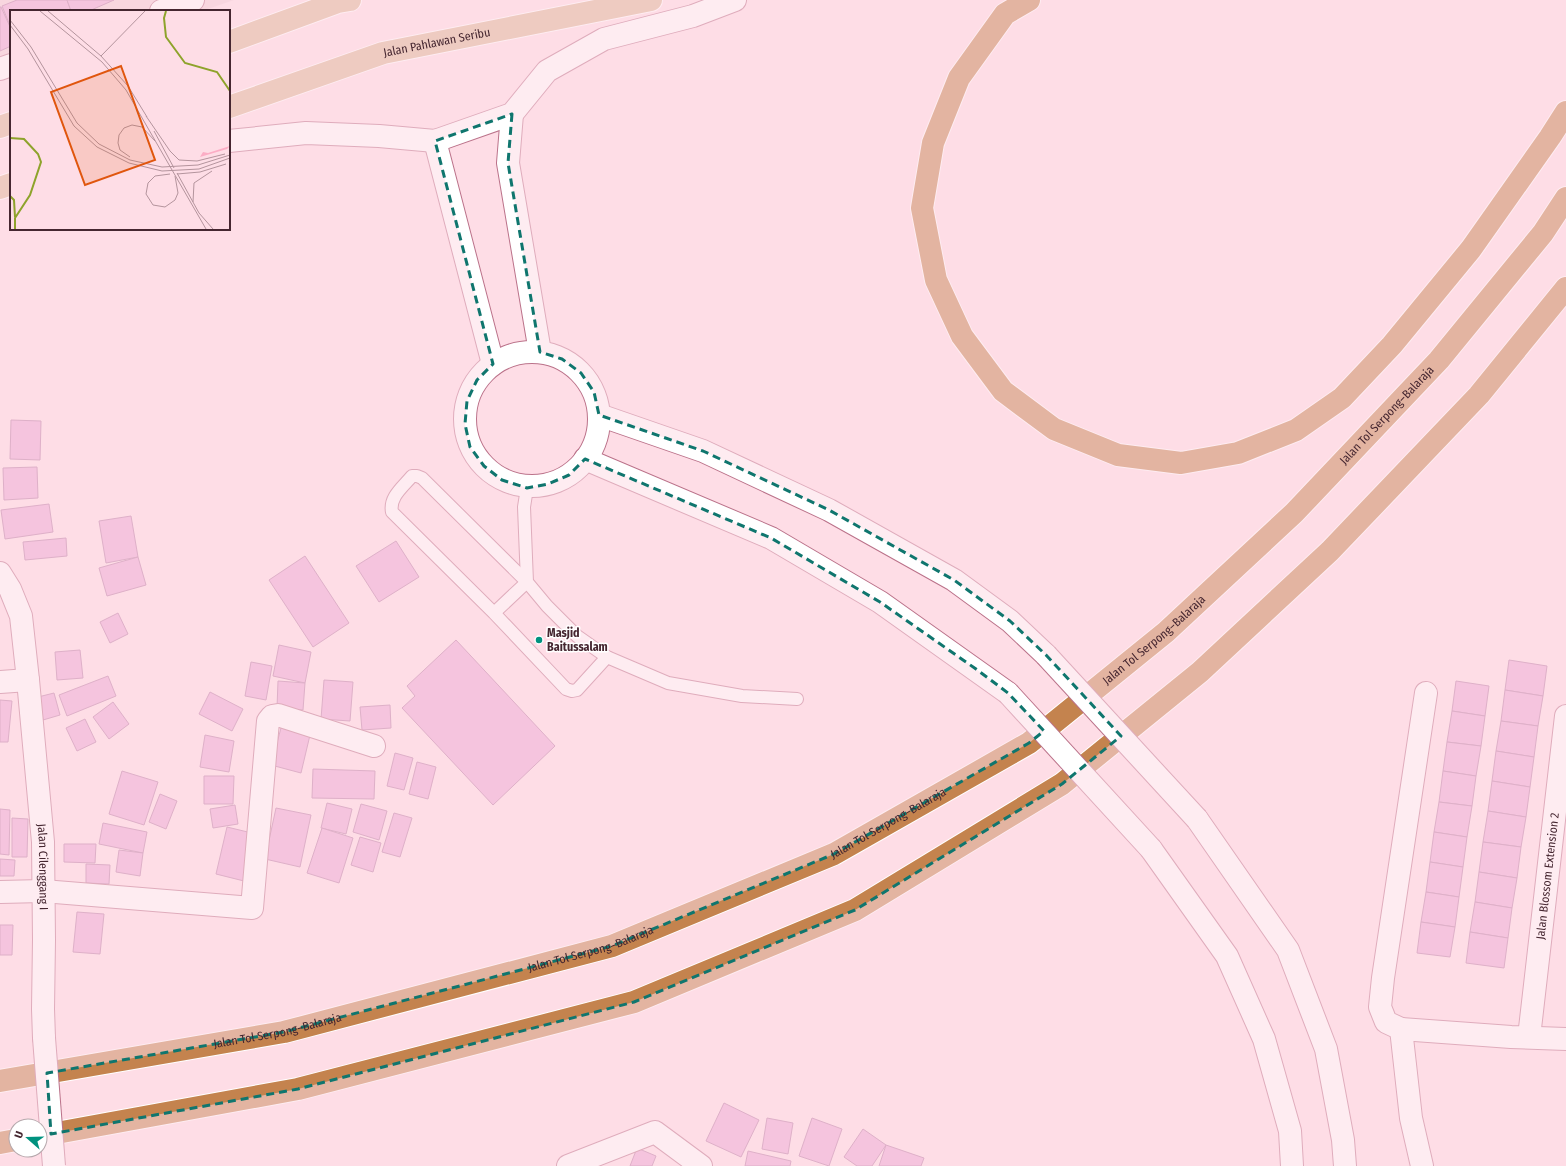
<svg xmlns="http://www.w3.org/2000/svg" width="1566" height="1166" font-family="'Fira Sans Condensed',sans-serif">
<rect width="100%" height="100%" fill="#fedde6"/>
<path fill="#f2ced8" d="M 0,0 L 234,0 L 202,11 L 11,11 L 11,76 L 0,79 Z"/>
<g fill="#eaa7d4" stroke="#b97aa5">
<path d="M 17,0 L 67,0 L 71,11 L 11,11 L 11,28 L 2,6 Z"/>
<path d="M 67,0 L 114,0 L 89,11 L 71,11 Z"/>
<path d="M 0,7 L 1,7 L 11,29 L 11,46 L 0,51 Z"/>
<path d="M 11,420 L 41,421 L 40,460 L 10,459 Z"/>
<path d="M 37,467 L 38,498 L 4,500 L 3,468 Z"/>
<path d="M 49,504 L 53,532 L 5,539 L 1,510 Z"/>
<path d="M 131,516 L 138,557 L 106,563 L 99,521 Z"/>
<path d="M 66,538 L 67,556 L 25,560 L 23,542 Z"/>
<path d="M 396,541 L 419,577 L 379,602 L 356,566 Z"/>
<path d="M 305,556 L 349,623 L 313,647 L 269,580 Z"/>
<path d="M 138,557 L 146,585 L 107,596 L 99,568 Z"/>
<path d="M 118,613 L 128,634 L 110,643 L 100,622 Z"/>
<path d="M 456,640 L 555,746 L 493,805 L 402,708 L 415,696 L 407,686 Z"/>
<path d="M 279,645 L 311,652 L 305,683 L 273,676 Z"/>
<path d="M 80,650 L 83,678 L 57,680 L 55,652 Z"/>
<path d="M 1509,660 L 1547,666 L 1543,696 L 1505,690 Z"/>
<path d="M 251,662 L 272,666 L 266,700 L 245,696 Z"/>
<path d="M 108,676 L 116,696 L 67,716 L 59,695 Z"/>
<path d="M 324,680 L 353,682 L 350,721 L 321,719 Z"/>
<path d="M 278,681 L 305,683 L 303,710 L 277,708 Z"/>
<path d="M 1456,681 L 1489,686 L 1485,716 L 1452,711 Z"/>
<path d="M 1505,690 L 1543,696 L 1538,726 L 1501,721 Z"/>
<path d="M 210,692 L 243,709 L 232,731 L 199,714 Z"/>
<path d="M 54,693 L 60,715 L 43,720 L 38,697 Z"/>
<path d="M 0,700 L 12,701 L 8,742 L 0,742 Z"/>
<path d="M 113,702 L 129,724 L 109,739 L 93,717 Z"/>
<path d="M 390,705 L 391,728 L 362,730 L 360,707 Z"/>
<path d="M 1452,711 L 1485,716 L 1481,746 L 1447,742 Z"/>
<path d="M 85,719 L 96,742 L 77,751 L 66,728 Z"/>
<path d="M 1501,721 L 1538,726 L 1534,757 L 1496,751 Z"/>
<path d="M 281,728 L 310,735 L 301,773 L 271,765 Z"/>
<path d="M 205,735 L 234,741 L 229,772 L 200,767 Z"/>
<path d="M 1447,742 L 1481,746 L 1476,776 L 1443,771 Z"/>
<path d="M 1496,751 L 1534,757 L 1530,787 L 1492,781 Z"/>
<path d="M 395,753 L 413,758 L 404,790 L 387,786 Z"/>
<path d="M 417,762 L 436,767 L 428,799 L 409,794 Z"/>
<path d="M 313,769 L 375,771 L 374,799 L 312,798 Z"/>
<path d="M 122,771 L 158,782 L 144,825 L 109,814 Z"/>
<path d="M 1443,771 L 1476,776 L 1472,806 L 1439,802 Z"/>
<path d="M 204,776 L 234,776 L 233,804 L 204,804 Z"/>
<path d="M 1492,781 L 1530,787 L 1526,817 L 1488,811 Z"/>
<path d="M 160,794 L 177,801 L 166,829 L 149,822 Z"/>
<path d="M 1439,802 L 1472,806 L 1467,837 L 1434,832 Z"/>
<path d="M 327,803 L 352,809 L 346,834 L 321,828 Z"/>
<path d="M 361,804 L 387,811 L 379,840 L 353,832 Z"/>
<path d="M 235,805 L 238,824 L 213,828 L 210,809 Z"/>
<path d="M 276,808 L 311,815 L 300,867 L 265,859 Z"/>
<path d="M 0,809 L 10,810 L 9,855 L 0,854 Z"/>
<path d="M 1488,811 L 1526,817 L 1521,847 L 1483,842 Z"/>
<path d="M 394,813 L 412,818 L 400,857 L 382,852 Z"/>
<path d="M 12,818 L 28,819 L 27,857 L 12,857 Z"/>
<path d="M 103,823 L 147,832 L 143,853 L 99,844 Z"/>
<path d="M 227,827 L 256,834 L 244,881 L 216,874 Z"/>
<path d="M 322,828 L 353,838 L 339,883 L 307,873 Z"/>
<path d="M 1434,832 L 1467,837 L 1463,867 L 1430,862 Z"/>
<path d="M 360,837 L 381,843 L 373,872 L 351,865 Z"/>
<path d="M 1483,842 L 1521,847 L 1517,878 L 1479,872 Z"/>
<path d="M 64,844 L 96,844 L 95,863 L 64,862 Z"/>
<path d="M 119,850 L 143,853 L 140,876 L 116,872 Z"/>
<path d="M 0,859 L 15,860 L 14,876 L 0,876 Z"/>
<path d="M 1430,862 L 1463,867 L 1459,897 L 1426,892 Z"/>
<path d="M 86,864 L 110,865 L 109,884 L 86,883 Z"/>
<path d="M 1479,872 L 1517,878 L 1512,908 L 1475,902 Z"/>
<path d="M 1426,892 L 1459,897 L 1455,927 L 1421,922 Z"/>
<path d="M 1475,902 L 1512,908 L 1508,938 L 1470,932 Z"/>
<path d="M 77,912 L 104,914 L 100,954 L 73,952 Z"/>
<path d="M 1421,922 L 1455,927 L 1450,957 L 1417,953 Z"/>
<path d="M 0,925 L 13,925 L 12,955 L 0,955 Z"/>
<path d="M 1470,932 L 1508,938 L 1504,968 L 1466,963 Z"/>
<path d="M 724,1103 L 759,1120 L 741,1157 L 706,1141 Z"/>
<path d="M 767,1118 L 793,1123 L 788,1154 L 762,1149 Z"/>
<path d="M 812,1118 L 842,1129 L 829,1166 L 799,1156 Z"/>
<path d="M 863,1129 L 886,1145 L 872,1166 L 857,1166 L 844,1157 Z"/>
<path d="M 886,1145 L 924,1158 L 921,1166 L 879,1166 Z"/>
<path d="M 637,1148 L 656,1156 L 652,1166 L 630,1166 Z"/>
<path d="M 748,1151 L 791,1161 L 790,1166 L 745,1166 Z"/>
</g>
<g fill="none" stroke-linecap="round" stroke-linejoin="round">
<defs>
<g id="lane">
<path d="M 527,488 L 524,507 L 527,582 L 547,606 L 577,636 L 607,657 L 668,683 L 742,696 L 797,699"/>
<path d="M 494,613 L 527,582 L 422,478 L 417,476 L 412,476 C 403,487 389,497 392,512 L 494,613 L 566,689 L 572,691 L 577,690 L 607,657"/>
</g>
<g id="street">
<path d="M 161,11 L 193,0"/>
<path d="M 0,69 L 11,65"/>
<path d="M 512,114 L 508,163 L 540,352"/>
<path d="M 229,141 L 306,133 L 379,136 L 435,141 L 512,114 L 547,71 L 604,39 L 693,16 L 735,0"/>
<path d="M 435,141 L 493,364"/>
<circle cx="532" cy="419" r="67"/>
<path d="M 599,415 L 703,451 L 829,510 L 954,580 L 1010,621 L 1046,655"/>
<path d="M 585,459 L 771,538 L 880,602 L 1008,693"/>
<path d="M 0,682 L 28,680"/>
<path d="M 1197,819 L 1288,950 L 1326,1049 L 1343,1140 L 1345,1166"/>
<path d="M 1151,849 L 1227,956 L 1264,1039 L 1290,1131 L 1292,1166"/>
<path d="M 0,892 L 43,891 L 252,908 L 268,721 L 272,716 L 278,715 L 374,746"/>
<path d="M 1401,1029 L 1511,1037 L 1566,1039"/>
<path id="s1" d="M 1529,1037 L 1566,716"/>
<path d="M 568,1166 L 655,1132 L 701,1166"/>
<path d="M 1422,1166 L 1411,1118 L 1401,1029 L 1386,1022 L 1380,1007 L 1383,978 L 1426,693"/>
</g>
<g id="secondary">
<path id="s2" d="M 0,573 L 10,589 L 21,616 L 28,680 L 43,842 L 44,940 L 43,1009 L 44,1038"/>
</g>
<g id="primary">
<path d="M 229,42 L 338,2 L 350,0"/>
<path id="s3" d="M 229,107 L 383,53 L 651,0"/>
<path d="M 0,127 L 11,123"/>
<path d="M 0,188 L 11,184"/>
</g>
<g id="highway">
<path d="M 1029,0 L 1005,14 L 959,78 L 933,143 L 922,208 L 936,280 L 962,336 L 1003,391 L 1054,429 L 1118,455 L 1181,463 L 1238,453 L 1296,430 L 1342,398 L 1392,345 L 1471,249 L 1550,137 L 1566,112"/>
<path id="s4" d="M 0,1081 L 284,1032 L 612,946 L 834,854 L 1029,743 L 1166,632 L 1294,513 L 1439,360 L 1543,233 L 1566,198"/>
<path d="M 40,1136 L 298,1089 L 634,1002 L 855,910 L 1062,784 L 1200,672 L 1330,551 L 1479,395 L 1566,288"/>
<path d="M 0,1143 L 16,1140"/>
</g>
</defs>
<use href="#lane" stroke="#bb728a" stroke-width="14"/>
<use href="#street" stroke="#bb728a" stroke-width="24"/>
<use href="#secondary" stroke="#bb728a" stroke-width="24"/>
<use href="#primary" stroke="#fff" stroke-width="24"/>
<use href="#highway" stroke="#fff" stroke-width="24"/>
<use href="#lane" stroke="#fff" stroke-width="12"/>
<use href="#street" stroke="#fff" stroke-width="22"/>
<use href="#secondary" stroke="#fff" stroke-width="22"/>
<use href="#primary" stroke="#dcb595" stroke-width="22"/>
<use href="#highway" stroke="#c4834e" stroke-width="22"/>
<defs>
<g id="street-bridge">
<path d="M 1046,655 L 1197,819"/>
<path d="M 1008,693 L 1151,849"/>
</g>
<path id="secondary-bridge" d="M 44,1038 L 54,1166"/>
</defs>
<use href="#street-bridge" stroke="#bb728a" stroke-width="24" stroke-linecap="butt"/>
<use href="#secondary-bridge" stroke="#bb728a" stroke-width="24" stroke-linecap="butt"/>
<use href="#street-bridge" stroke="#fff" stroke-width="22"/>
<use href="#secondary-bridge" stroke="#fff" stroke-width="22"/>
</g>
<path d="M0 0H1566V1166H0ZM 512,114 L 508,163 L 540,352 L 562,359 L 581,373 L 594,392 L 599,415 L 703,451 L 829,510 L 954,580 L 1010,621 L 1046,655 L 1121,736 L 1062,784 L 855,910 L 634,1002 L 298,1089 L 51,1134 L 47,1073 L 284,1032 L 612,946 L 834,854 L 1029,743 L 1044,731 L 1008,693 L 976,669 L 880,602 L 771,538 L 585,459 L 569,475 L 548,484 L 527,488 L 502,480 L 484,466 L 470,447 L 465,424 L 467,401 L 477,380 L 493,364 L 435,141 Z" fill="#fedde6" fill-opacity=".55" fill-rule="evenodd"/>
<path fill="none" stroke="#0f766e" stroke-width="3" stroke-dasharray="8 5" stroke-linejoin="round" d="M 512,114 L 508,163 L 540,352 L 562,359 L 581,373 L 594,392 L 599,415 L 703,451 L 829,510 L 954,580 L 1010,621 L 1046,655 L 1121,736 L 1062,784 L 855,910 L 634,1002 L 298,1089 L 51,1134 L 47,1073 L 284,1032 L 612,946 L 834,854 L 1029,743 L 1044,731 L 1008,693 L 976,669 L 880,602 L 771,538 L 585,459 L 569,475 L 548,484 L 527,488 L 502,480 L 484,466 L 470,447 L 465,424 L 467,401 L 477,380 L 493,364 L 435,141 Z"/>
<circle fill="#00927f" stroke="#fff" stroke-width="1.5" cx="539" cy="640" r="4"/>
<g text-anchor="middle" dominant-baseline="central" stroke-width="3" stroke-linejoin="round" paint-order="stroke">
<g font-size="12" fill="#452630" stroke="#fff">
<text stroke="none"><textPath href="#s3" startOffset="218">Jalan Pahlawan Seribu</textPath></text>
<text stroke="none"><textPath href="#s4" startOffset="1578">Jalan Tol Serpong–Balaraja</textPath></text>
<text stroke="none"><textPath href="#s4" startOffset="1254">Jalan Tol Serpong–Balaraja</textPath></text>
<text stroke="none"><textPath href="#s4" startOffset="930">Jalan Tol Serpong–Balaraja</textPath></text>
<text stroke="none"><textPath href="#s2" startOffset="300">Jalan Cilenggang I</textPath></text>
<text stroke="none"><textPath href="#s1" startOffset="162">Jalan Blossom Extension 2</textPath></text>
<text stroke="none"><textPath href="#s4" startOffset="606">Jalan Tol Serpong–Balaraja</textPath></text>
<text stroke="none"><textPath href="#s4" startOffset="282">Jalan Tol Serpong–Balaraja</textPath></text>
</g>
<g font-size="12" font-weight="bold" fill="#452630" stroke="#fff" text-anchor="start">
<text x="547" y="633">Masjid<tspan x="547" dy="14">Baitussalam</tspan></text>
</g>
</g>
<g transform="translate(10 10)">
<rect width="220" height="220" fill="#fedde6"/>
<path d="M 220,136 L 217,139 L 190,147 L 193,142 L 198,143 Z" fill="#fcadc5"/>
<path fill="none" stroke="#8ea32b" stroke-width="2" d="M 156,1 L 154,8 L 156,27 L 175,53 L 207,62 L 220,81M 0,128 L 14,129 L 28,144 L 31,152 L 20,185 L 5,208 L 5,219M 0,186 L 4,190 L 5,207"/>
<path fill="none" stroke="#b4949d" stroke-width="1" d="M 30,1 L 92,52 L 116,80 L 196,219M 38,1 L 91,46 L 118,76 L 137,107M 0,10 L 21,37 L 67,113 L 89,134 L 120,150 L 152,157 L 188,155 L 220,145M 0,15 L 18,39 L 64,116 L 87,137 L 119,153 L 152,161 L 189,159 L 220,148M 91,46 L 135,1M 136,106 L 160,141 L 169,150 L 187,151 L 215,144M 144,121 L 164,158M 120,147 L 110,140 L 108,133 L 109,125 L 114,118 L 122,115 L 132,117 L 145,131M 167,163 L 189,203 L 203,219M 160,164 L 145,166 L 138,173 L 136,184 L 143,195 L 155,197 L 165,190 L 168,183 L 165,166M 167,164 L 190,162 L 216,154M 183,192 L 184,173 L 202,161"/>
<path fill="#e0560e" fill-opacity="0.15" stroke="#e0560e" stroke-width="2" d="M 111,56 L 145,150 L 75,175 L 41,82 Z"/>
<rect width="220" height="220" fill="none" stroke="#452630" stroke-width="2"/>
</g>
<g transform="translate(28 1138) rotate(290)"><circle r="19" fill="#ffffff" stroke="#b5a8ac"/>
<path d="M0-3L7 15L0 10L-7 15Z" fill="#00927f"/>
<text y="-6" font-size="11" font-weight="bold" text-anchor="middle" fill="#452630">U</text>
</g>
</svg>
